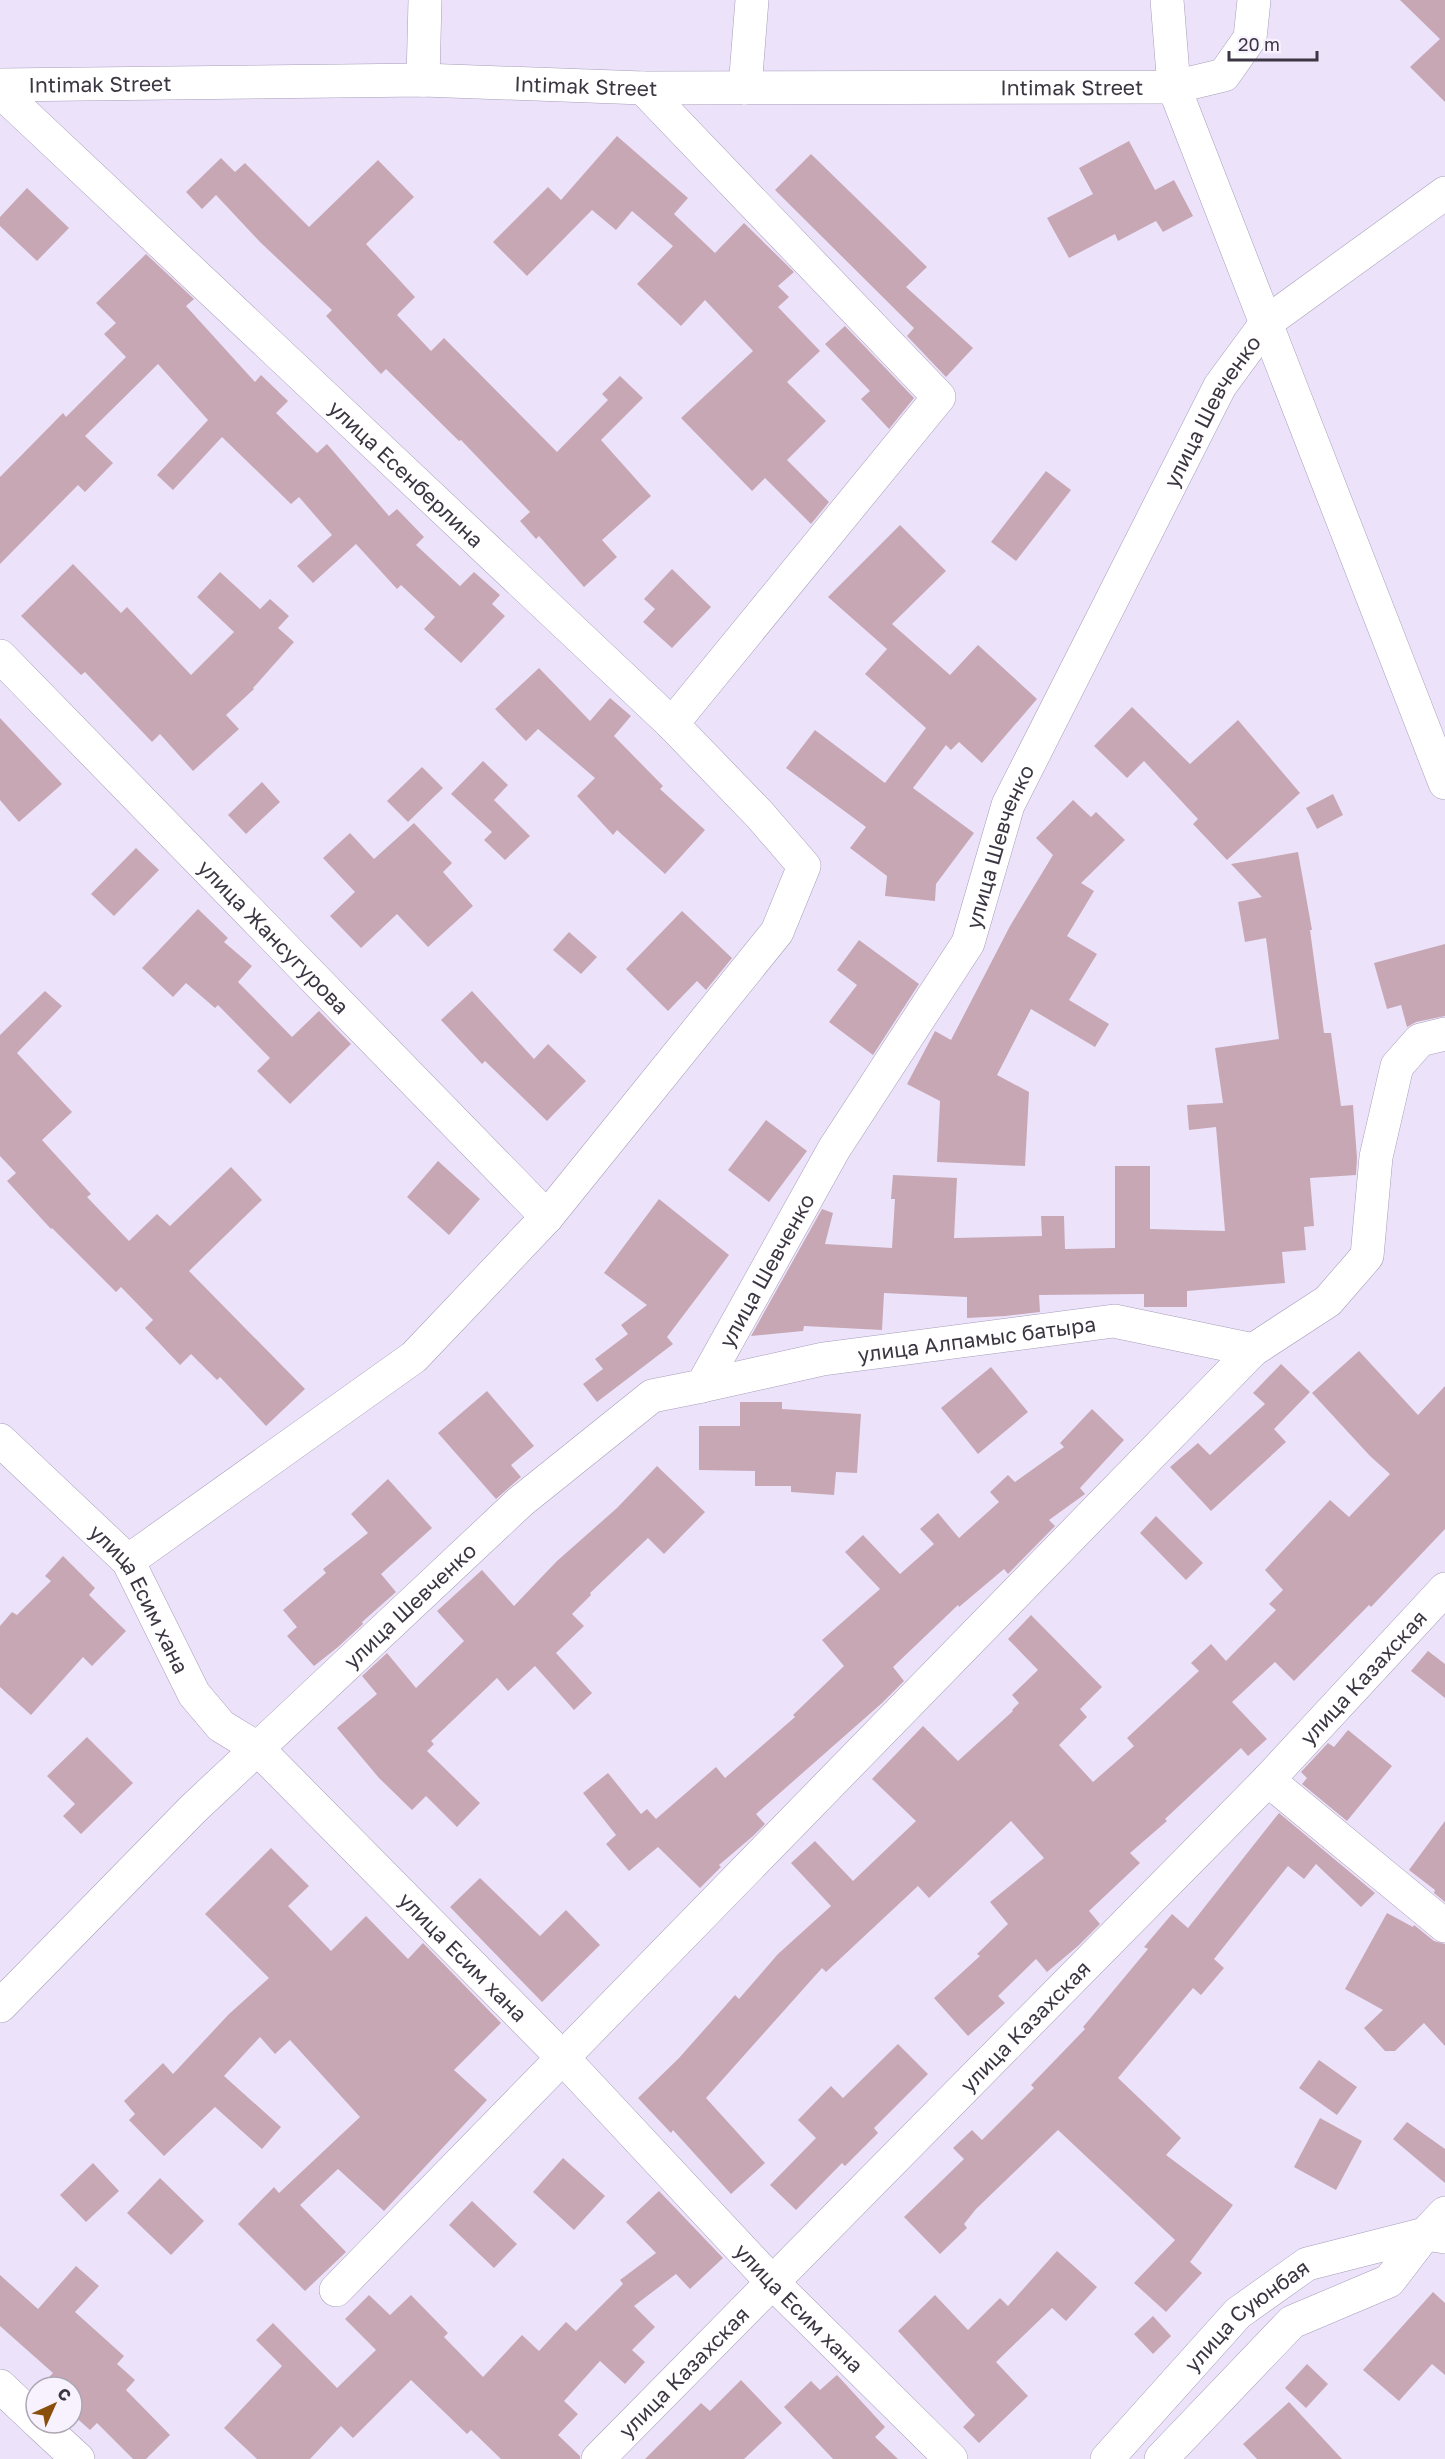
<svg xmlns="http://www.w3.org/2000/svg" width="1445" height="2459" font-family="'Golos Text',sans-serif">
<rect width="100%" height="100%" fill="#ece3fb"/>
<g fill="#c7a7b4">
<path d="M 1400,0 L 1445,0 L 1445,102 L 1410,67 L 1440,39 Z"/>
<path d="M 617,136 L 688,198 L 674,214 L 715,253 L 744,223 L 794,272 L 778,286 L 789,297 L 778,307 L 820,351 L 787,382 L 826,421 L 787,460 L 829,502 L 811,524 L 765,478 L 752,491 L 681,418 L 753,351 L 705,300 L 681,326 L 637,284 L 673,246 L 632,211 L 616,230 L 592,210 L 527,276 L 493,242 L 548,187 L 561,200 Z"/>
<path d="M 1129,141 L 1155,190 L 1174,180 L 1193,216 L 1163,232 L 1156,221 L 1118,241 L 1115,234 L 1069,258 L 1047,218 L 1093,194 L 1079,168 Z"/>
<path d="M 811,154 L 927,267 L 906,287 L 973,348 L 946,377 L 907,336 L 914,328 L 775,190 Z"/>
<path d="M 221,158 L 235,172 L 245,163 L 309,227 L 378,160 L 414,197 L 366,244 L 415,297 L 397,315 L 431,351 L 444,338 L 557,452 L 608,400 L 602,394 L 620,376 L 643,398 L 601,440 L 651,496 L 602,540 L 617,557 L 584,587 L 539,536 L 536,539 L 520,521 L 530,512 L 461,440 L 459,441 L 386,369 L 381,374 L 326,316 L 332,310 L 260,242 L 216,195 L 202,209 L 186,192 Z"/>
<path d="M 27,188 L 69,228 L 37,261 L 0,226 L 0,217 Z"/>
<path d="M 146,254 L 194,299 L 186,306 L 255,382 L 261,375 L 288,401 L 276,413 L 317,453 L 327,444 L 389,516 L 397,509 L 424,537 L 416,545 L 460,586 L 474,572 L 500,595 L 492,604 L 505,616 L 461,663 L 424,629 L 435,617 L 401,585 L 397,589 L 356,544 L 313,583 L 297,566 L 332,535 L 299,497 L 291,504 L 222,437 L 173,490 L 157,475 L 208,420 L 158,364 L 85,436 L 113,463 L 85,492 L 78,485 L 0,564 L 0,477 L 63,413 L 66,417 L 126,357 L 104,334 L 116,323 L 96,303 Z"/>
<path d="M 845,326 L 914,398 L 889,429 L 861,399 L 870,391 L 825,344 Z"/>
<path d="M 1046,471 L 1071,490 L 1016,561 L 991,542 Z"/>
<path d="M 900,525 L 946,571 L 892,624 L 950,675 L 978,645 L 1037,699 L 982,763 L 959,742 L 951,750 L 946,745 L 913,788 L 974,833 L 936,884 L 935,901 L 885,896 L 887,876 L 850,848 L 866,827 L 786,768 L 815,730 L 885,783 L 926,728 L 865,674 L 887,649 L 828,597 Z"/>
<path d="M 73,564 L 121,613 L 127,607 L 191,675 L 234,632 L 197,597 L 220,572 L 260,609 L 270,599 L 289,616 L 278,628 L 294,642 L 253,688 L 254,689 L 226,715 L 239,729 L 193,771 L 160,734 L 152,742 L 85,672 L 81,675 L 21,616 Z"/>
<path d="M 672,569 L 711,607 L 672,648 L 643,622 L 655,609 L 644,599 Z"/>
<path d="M 539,668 L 590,721 L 610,698 L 631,716 L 614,736 L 663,786 L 660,789 L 705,830 L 665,874 L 617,830 L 613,835 L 577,796 L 595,778 L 538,729 L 526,741 L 495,709 Z"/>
<path d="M 1132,707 L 1190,764 L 1238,720 L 1300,793 L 1227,860 L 1193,824 L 1198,819 L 1144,761 L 1127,778 L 1094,746 Z"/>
<path d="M 0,718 L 62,784 L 19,822 L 0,800 Z"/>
<path d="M 483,761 L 508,785 L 494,800 L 530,836 L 505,860 L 484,840 L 492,832 L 451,794 Z"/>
<path d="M 422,767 L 443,788 L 408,822 L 387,801 Z"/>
<path d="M 262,782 L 280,802 L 246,834 L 228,815 Z"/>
<path d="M 1333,794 L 1343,815 L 1317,829 L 1306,808 Z"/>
<path d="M 1073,800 L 1091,817 L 1096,812 L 1125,840 L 1081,883 L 1094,891 L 1067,936 L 1097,954 L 1069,1000 L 1109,1024 L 1095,1047 L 1031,1009 L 997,1075 L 1029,1092 L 1025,1166 L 937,1162 L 940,1101 L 907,1084 L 935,1031 L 951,1040 L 1010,926 L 1053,855 L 1036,838 Z"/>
<path d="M 414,823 L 452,863 L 443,872 L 473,906 L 428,947 L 397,914 L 361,948 L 330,916 L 355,892 L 323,858 L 350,833 L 374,859 Z"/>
<path d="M 136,848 L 159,870 L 114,916 L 91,894 Z"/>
<path d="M 1298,852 L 1312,930 L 1310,930 L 1324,1033 L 1331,1033 L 1341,1106 L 1353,1105 L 1357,1158 L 1356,1175 L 1310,1178 L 1314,1226 L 1304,1227 L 1306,1250 L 1282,1252 L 1285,1283 L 1187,1291 L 1187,1307 L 1144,1307 L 1144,1294 L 1039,1295 L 1040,1312 L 1005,1316 L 967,1318 L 967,1297 L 884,1293 L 882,1330 L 804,1326 L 803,1331 L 751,1336 L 822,1209 L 833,1213 L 825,1244 L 892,1248 L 895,1199 L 891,1199 L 893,1175 L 957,1178 L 954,1238 L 1042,1236 L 1041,1216 L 1064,1216 L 1065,1249 L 1115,1248 L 1115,1166 L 1150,1166 L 1150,1229 L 1225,1231 L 1216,1127 L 1189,1130 L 1187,1105 L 1223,1103 L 1215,1048 L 1279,1039 L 1266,938 L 1245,942 L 1238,902 L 1262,897 L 1231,864 Z"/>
<path d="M 198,909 L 228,938 L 224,942 L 252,966 L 238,982 L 292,1037 L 319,1011 L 351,1044 L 290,1104 L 257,1071 L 270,1058 L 218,1005 L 215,1008 L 186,983 L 173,997 L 142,968 Z"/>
<path d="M 682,911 L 732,958 L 706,990 L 697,981 L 668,1011 L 626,969 Z"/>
<path d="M 569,932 L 597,957 L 581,974 L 553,950 Z"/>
<path d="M 859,940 L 919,984 L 873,1055 L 829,1022 L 857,985 L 837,970 Z"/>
<path d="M 1445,944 L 1445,1016 L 1416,1022 L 1407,1027 L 1401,1005 L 1387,1009 L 1374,963 Z"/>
<path d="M 45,991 L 62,1006 L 17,1053 L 72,1112 L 42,1140 L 91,1194 L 87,1197 L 129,1241 L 157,1214 L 170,1226 L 231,1167 L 262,1200 L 189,1271 L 305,1389 L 266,1426 L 220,1377 L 217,1380 L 191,1354 L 180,1365 L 145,1328 L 153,1320 L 121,1287 L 116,1292 L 52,1228 L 51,1229 L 7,1181 L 16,1173 L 0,1156 L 0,1035 Z"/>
<path d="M 472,991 L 534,1059 L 548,1044 L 586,1081 L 547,1121 L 485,1061 L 482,1064 L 441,1020 Z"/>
<path d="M 766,1120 L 807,1151 L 769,1202 L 728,1170 Z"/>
<path d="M 438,1161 L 480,1199 L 449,1235 L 407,1197 Z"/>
<path d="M 659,1199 L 729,1255 L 667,1337 L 673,1344 L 597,1402 L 583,1384 L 603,1369 L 595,1359 L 628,1334 L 621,1325 L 647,1305 L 604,1273 Z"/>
<path d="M 1359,1351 L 1418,1415 L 1445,1386 L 1445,1529 L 1371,1607 L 1369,1605 L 1294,1681 L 1275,1662 L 1232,1702 L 1267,1739 L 1248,1756 L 1241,1748 L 1165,1819 L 1167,1821 L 1130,1853 L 1140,1863 L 1089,1911 L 1100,1924 L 1078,1946 L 1047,1972 L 1036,1959 L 998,1996 L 1005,2003 L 968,2036 L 934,1998 L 980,1956 L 977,1954 L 1008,1924 L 990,1902 L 1044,1858 L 1011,1821 L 929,1898 L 918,1886 L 826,1972 L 822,1968 L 706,2098 L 765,2163 L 731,2194 L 673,2130 L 671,2133 L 638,2098 L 679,2058 L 735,1995 L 739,1999 L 778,1954 L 831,1906 L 791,1863 L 815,1841 L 853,1881 L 916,1821 L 872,1779 L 923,1726 L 958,1761 L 1013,1711 L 1012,1710 L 1019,1703 L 1012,1695 L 1038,1670 L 1008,1639 L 1031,1615 L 1102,1687 L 1080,1709 L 1087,1717 L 1059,1745 L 1093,1782 L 1134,1746 L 1127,1738 L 1199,1671 L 1191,1663 L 1211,1644 L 1226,1661 L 1276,1610 L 1269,1604 L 1283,1590 L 1265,1570 L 1330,1500 L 1349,1517 L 1390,1474 L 1370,1456 L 1312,1393 Z"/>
<path d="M 1281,1364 L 1310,1392 L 1274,1429 L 1286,1442 L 1211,1511 L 1170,1467 L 1198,1443 L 1210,1455 L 1265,1404 L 1253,1393 Z"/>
<path d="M 991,1367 L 1028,1412 L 978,1454 L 941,1408 Z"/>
<path d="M 487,1391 L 534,1446 L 511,1465 L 521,1477 L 496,1499 L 438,1433 Z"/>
<path d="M 740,1402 L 782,1402 L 782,1409 L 861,1414 L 857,1473 L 836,1472 L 834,1495 L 791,1492 L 791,1486 L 755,1486 L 755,1471 L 699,1470 L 699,1426 L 740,1426 Z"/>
<path d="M 1092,1409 L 1124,1440 L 1080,1488 L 1085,1494 L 1049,1520 L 1055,1526 L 1008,1574 L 1004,1569 L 959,1607 L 958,1605 L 893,1667 L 904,1681 L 882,1703 L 756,1814 L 765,1824 L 753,1836 L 719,1865 L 721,1867 L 700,1888 L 658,1847 L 629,1871 L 606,1844 L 616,1835 L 583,1793 L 608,1773 L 641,1814 L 647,1809 L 656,1819 L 716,1767 L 725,1778 L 795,1717 L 793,1715 L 844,1666 L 822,1640 L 880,1589 L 845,1552 L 863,1535 L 900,1574 L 934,1544 L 920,1529 L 938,1513 L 959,1538 L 999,1502 L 990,1492 L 1008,1475 L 1015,1482 L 1064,1447 L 1060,1443 Z"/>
<path d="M 657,1466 L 705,1512 L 664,1554 L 648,1538 L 590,1593 L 591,1595 L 572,1614 L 584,1626 L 556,1653 L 592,1693 L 574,1710 L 535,1666 L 508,1691 L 497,1678 L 431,1741 L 434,1744 L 427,1751 L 480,1803 L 457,1827 L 426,1796 L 412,1810 L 379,1778 L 337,1728 L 377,1694 L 362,1676 L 387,1653 L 416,1688 L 464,1641 L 437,1611 L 482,1570 L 514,1606 L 557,1561 L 617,1508 Z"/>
<path d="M 388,1479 L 432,1528 L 381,1574 L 396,1592 L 362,1622 L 363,1624 L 338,1647 L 314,1666 L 287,1636 L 297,1627 L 283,1610 L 326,1573 L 323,1569 L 368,1533 L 351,1514 Z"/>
<path d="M 1156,1516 L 1203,1563 L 1186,1580 L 1140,1533 Z"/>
<path d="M 63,1556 L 95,1588 L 89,1595 L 126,1631 L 92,1666 L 83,1657 L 31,1715 L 0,1687 L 0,1626 L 12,1612 L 17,1615 L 51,1581 L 45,1576 Z"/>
<path d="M 1428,1651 L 1445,1664 L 1445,1698 L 1411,1671 Z"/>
<path d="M 1348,1730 L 1392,1766 L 1347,1821 L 1302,1784 L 1307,1778 L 1301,1772 L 1328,1743 L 1334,1747 Z"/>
<path d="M 87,1737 L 133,1783 L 81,1834 L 63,1816 L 75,1804 L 47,1776 Z"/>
<path d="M 1279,1813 L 1375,1893 L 1361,1907 L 1316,1864 L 1304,1879 L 1288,1866 L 1214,1959 L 1224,1968 L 1201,1995 L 1193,1988 L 1118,2078 L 1181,2138 L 1166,2155 L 1233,2205 L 1190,2262 L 1202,2273 L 1166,2312 L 1134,2283 L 1175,2240 L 1058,2130 L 976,2209 L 964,2224 L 967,2228 L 940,2254 L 904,2217 L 964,2159 L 953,2148 L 972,2130 L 982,2140 L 1034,2088 L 1031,2085 L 1085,2029 L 1083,2027 L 1148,1949 L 1144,1947 L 1172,1914 L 1188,1928 Z"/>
<path d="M 1445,1821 L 1445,1902 L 1434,1893 L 1435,1890 L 1409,1870 Z"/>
<path d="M 271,1848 L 309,1886 L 288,1906 L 331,1951 L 366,1916 L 408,1959 L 423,1943 L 501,2023 L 454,2070 L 487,2100 L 384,2211 L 338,2169 L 300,2205 L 346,2252 L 305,2291 L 238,2224 L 274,2187 L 279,2193 L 360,2117 L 290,2040 L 275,2054 L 260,2037 L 224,2076 L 281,2127 L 262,2149 L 215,2107 L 164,2156 L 129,2120 L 135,2114 L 124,2101 L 163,2063 L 173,2074 L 229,2014 L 269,1978 L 205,1914 Z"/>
<path d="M 480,1878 L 540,1936 L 566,1910 L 600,1945 L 542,2002 L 450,1907 Z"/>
<path d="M 1387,1913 L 1413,1927 L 1414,1925 L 1434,1941 L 1445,1944 L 1445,2046 L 1424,2023 L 1395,2051 L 1385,2051 L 1364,2028 L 1383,2010 L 1345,1989 Z"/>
<path d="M 898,2044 L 928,2074 L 874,2128 L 878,2133 L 845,2166 L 842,2163 L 796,2210 L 770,2185 L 816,2138 L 798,2120 L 831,2086 L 843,2098 Z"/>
<path d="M 1319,2060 L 1357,2087 L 1337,2115 L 1299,2088 Z"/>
<path d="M 1320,2118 L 1362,2141 L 1336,2190 L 1294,2167 Z"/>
<path d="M 1407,2122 L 1445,2149 L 1445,2183 L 1393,2139 Z"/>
<path d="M 563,2158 L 605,2196 L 574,2230 L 533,2192 Z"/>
<path d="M 93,2163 L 119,2191 L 86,2222 L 60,2195 Z"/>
<path d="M 160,2178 L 204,2221 L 171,2255 L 127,2213 Z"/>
<path d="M 659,2191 L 723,2258 L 690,2289 L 676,2274 L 634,2306 L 655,2327 L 632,2350 L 645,2362 L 625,2384 L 600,2361 L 564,2401 L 578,2414 L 558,2435 L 580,2456 L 580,2459 L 501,2459 L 471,2430 L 467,2434 L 411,2380 L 353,2438 L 341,2426 L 310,2459 L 257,2459 L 224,2428 L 282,2366 L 256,2340 L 273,2323 L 337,2388 L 376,2350 L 345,2319 L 369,2295 L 390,2315 L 411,2295 L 448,2333 L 444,2337 L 483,2377 L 522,2335 L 539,2351 L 566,2322 L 576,2331 L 623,2284 L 620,2280 L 656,2253 L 626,2222 Z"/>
<path d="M 472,2201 L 517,2244 L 494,2268 L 449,2225 Z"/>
<path d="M 1057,2251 L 1097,2287 L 1066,2321 L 1052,2308 L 996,2362 L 1028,2396 L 979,2443 L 963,2427 L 975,2415 L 898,2331 L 935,2295 L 968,2330 L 1000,2298 L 1008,2306 Z"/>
<path d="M 76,2266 L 99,2286 L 75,2312 L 124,2356 L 117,2364 L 135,2380 L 126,2390 L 170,2435 L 146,2459 L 133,2459 L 97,2423 L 90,2430 L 72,2414 L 72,2387 L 40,2387 L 53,2373 L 0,2326 L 0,2275 L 38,2309 Z"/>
<path d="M 1433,2292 L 1445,2303 L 1445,2375 L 1432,2364 L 1399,2401 L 1363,2370 Z"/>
<path d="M 1153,2316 L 1171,2336 L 1153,2354 L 1134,2334 Z"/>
<path d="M 1307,2364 L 1328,2384 L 1306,2408 L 1285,2388 Z"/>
<path d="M 837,2375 L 885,2427 L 875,2437 L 898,2459 L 833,2459 L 784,2407 L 811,2381 L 820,2390 Z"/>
<path d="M 741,2380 L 782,2423 L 744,2459 L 645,2459 L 701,2403 L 710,2411 Z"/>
<path d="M 1289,2402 L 1342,2459 L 1257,2459 L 1243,2444 Z"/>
</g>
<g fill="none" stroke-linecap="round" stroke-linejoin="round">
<defs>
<g id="minor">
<path d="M 1167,0 L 1174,87 L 1445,783"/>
<path d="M 423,80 L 425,0"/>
<path id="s1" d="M 0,85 L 423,80 L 643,88 L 1174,87 L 1224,75 L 1250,38 L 1254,0"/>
<path d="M 643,88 L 939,397 L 672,724"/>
<path d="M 745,88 L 752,0"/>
<path id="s2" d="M 0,91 L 672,724 L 760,815 L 804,866 L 777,932 L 547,1217 L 414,1357 L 128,1561"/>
<path id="s3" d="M 0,656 L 547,1217"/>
<path id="s4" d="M 702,1386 L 823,1359 L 1114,1321 L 1253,1350"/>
<path id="s5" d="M 0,1440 L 128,1561 L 194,1694 L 221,1726 L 257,1748 L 562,2057 L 773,2283 L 951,2459"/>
<path d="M 1268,1780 L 1445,1926"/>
<path id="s6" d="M 0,2006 L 193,1809 L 520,1502 L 652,1396 L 702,1386 L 834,1149 L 968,943 L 1008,805 L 1220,386 L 1267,322 L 1445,193"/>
<path d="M 336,2290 L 1253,1350 L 1328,1301 L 1367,1256 L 1376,1157 L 1397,1066 L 1420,1040 L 1445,1034"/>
<path d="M 0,2386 L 36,2420"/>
<path d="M 39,2423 L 78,2459"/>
<path id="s7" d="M 598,2459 L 1268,1780 L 1445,1589"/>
<path id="s8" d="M 1107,2459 L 1238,2313 L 1307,2264 L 1425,2234 L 1445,2237"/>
<path d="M 1161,2459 L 1292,2322 L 1389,2281 L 1425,2234 L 1445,2213"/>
</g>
</defs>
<use href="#minor" stroke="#a79db9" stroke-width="34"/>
<use href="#minor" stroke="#fff" stroke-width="33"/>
</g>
<g text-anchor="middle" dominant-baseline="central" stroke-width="5" stroke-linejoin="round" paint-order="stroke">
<g font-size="21" fill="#3b3642" stroke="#f7f2fe">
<text stroke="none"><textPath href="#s1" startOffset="100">Intimak Street</textPath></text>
<text stroke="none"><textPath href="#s1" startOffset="586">Intimak Street</textPath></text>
<text stroke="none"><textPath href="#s1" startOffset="1072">Intimak Street</textPath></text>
<text stroke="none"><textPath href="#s6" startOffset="2049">улица Шевченко</textPath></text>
<text stroke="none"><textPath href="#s2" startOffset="558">улица Есенберлина</textPath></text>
<text stroke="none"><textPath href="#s6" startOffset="1563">улица Шевченко</textPath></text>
<text stroke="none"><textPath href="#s3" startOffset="392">улица Жансугурова</textPath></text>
<text stroke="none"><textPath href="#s6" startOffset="1077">улица Шевченко</textPath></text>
<text stroke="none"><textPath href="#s4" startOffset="279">улица Алпамыс батыра</textPath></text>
<text stroke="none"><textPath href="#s5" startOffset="214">улица Есим хана</textPath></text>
<text stroke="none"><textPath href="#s6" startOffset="573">улица Шевченко</textPath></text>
<text stroke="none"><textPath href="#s7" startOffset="1094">улица Казахская</textPath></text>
<text stroke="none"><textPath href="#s5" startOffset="702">улица Есим хана</textPath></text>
<text stroke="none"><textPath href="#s7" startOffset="608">улица Казахская</textPath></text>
<text stroke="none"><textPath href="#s5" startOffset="1188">улица Есим хана</textPath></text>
<text stroke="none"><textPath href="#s8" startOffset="201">улица Суюнбая</textPath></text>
<text stroke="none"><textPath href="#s7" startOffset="122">улица Казахская</textPath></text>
</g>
</g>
<g transform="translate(54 2405) rotate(45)"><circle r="28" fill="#f7f2fe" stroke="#aca7b3" stroke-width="1.5"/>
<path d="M0-4.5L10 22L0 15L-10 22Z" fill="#8a4f0a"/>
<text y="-9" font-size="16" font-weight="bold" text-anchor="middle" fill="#3b3642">С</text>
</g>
<path d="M1229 51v9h88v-9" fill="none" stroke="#3b3642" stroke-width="3"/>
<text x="1238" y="51" font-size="18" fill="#3b3642" stroke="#f7f2fe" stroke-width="4.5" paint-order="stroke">20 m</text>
</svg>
